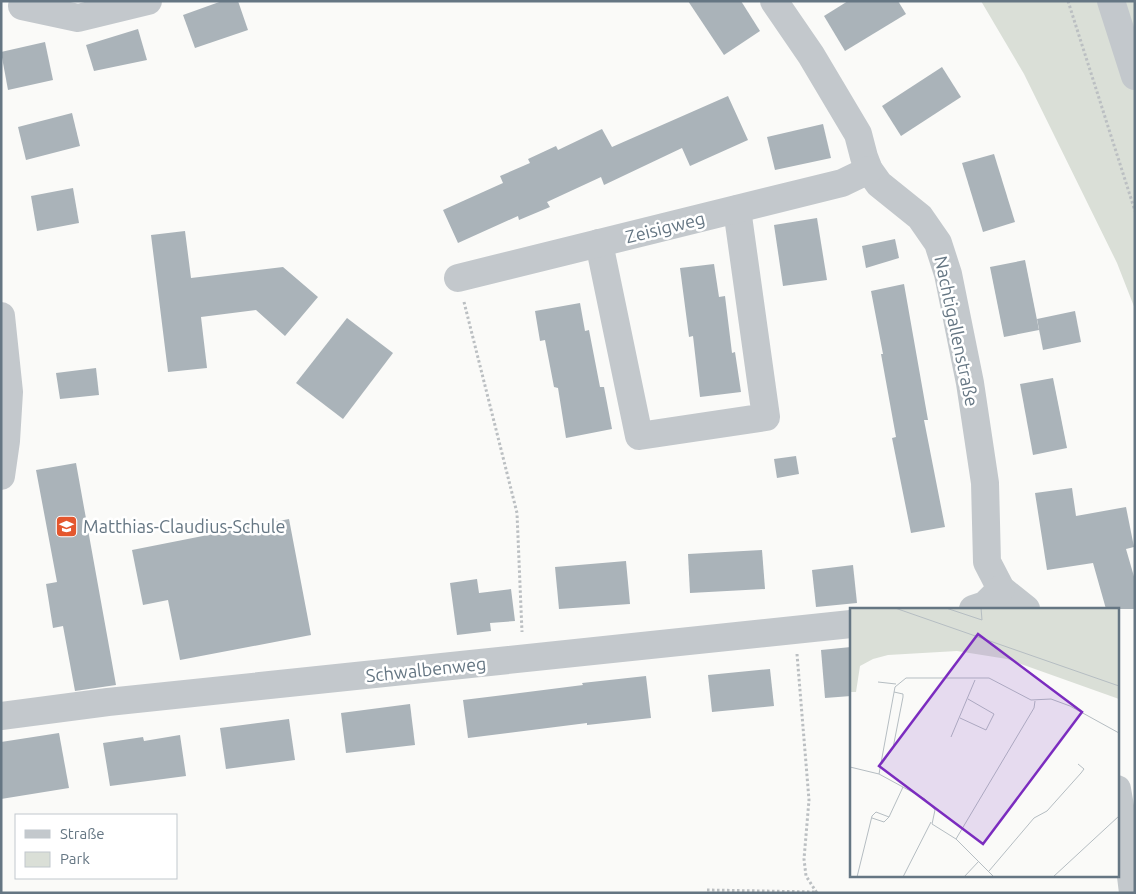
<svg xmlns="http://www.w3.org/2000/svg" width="1136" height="894" font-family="Ubuntu,sans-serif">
<rect width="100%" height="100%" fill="#fafaf8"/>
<path fill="#dadfd7" d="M 981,1 L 1135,1 L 1135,309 L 1117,263 L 1024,74 Z"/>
<g fill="#aab3b9">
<path d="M 222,1 L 238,1 L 248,30 L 195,48 L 183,15 Z"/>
<path d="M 688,1 L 741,1 L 760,31 L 724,55 Z"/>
<path d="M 848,1 L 898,1 L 906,14 L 845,51 L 824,16 Z"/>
<path d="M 138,29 L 147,60 L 94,71 L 86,45 Z"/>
<path d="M 45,42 L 53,80 L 8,90 L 1,52 Z"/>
<path d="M 942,67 L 961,97 L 901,136 L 882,106 Z"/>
<path d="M 728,96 L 748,140 L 690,166 L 682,148 L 604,185 L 601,177 L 547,202 L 550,207 L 519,220 L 518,216 L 458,243 L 443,210 L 503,183 L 500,176 L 530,163 L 528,159 L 556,146 L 558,150 L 602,129 L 612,147 Z"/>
<path d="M 72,113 L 80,146 L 26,160 L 18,127 Z"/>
<path d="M 823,124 L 831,158 L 775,170 L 767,137 Z"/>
<path d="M 994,154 L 1015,222 L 983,232 L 962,163 Z"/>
<path d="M 73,188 L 79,223 L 37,231 L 31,196 Z"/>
<path d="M 817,218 L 827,280 L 783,286 L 774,225 Z"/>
<path d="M 185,231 L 191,278 L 283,267 L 318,297 L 285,336 L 256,310 L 201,317 L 207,368 L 168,372 L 151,235 Z"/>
<path d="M 895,239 L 899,258 L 866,268 L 862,246 Z"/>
<path d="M 1025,260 L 1039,330 L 1004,337 L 990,267 Z"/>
<path d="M 714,264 L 719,297 L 725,296 L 732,353 L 735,352 L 741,392 L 700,397 L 693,336 L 689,337 L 680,268 Z"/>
<path d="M 904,284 L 928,420 L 924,420 L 945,527 L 911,533 L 892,438 L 896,437 L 881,354 L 883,354 L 871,291 Z"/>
<path d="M 580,303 L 585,331 L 589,330 L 600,387 L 604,387 L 612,429 L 566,438 L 558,388 L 554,387 L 545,340 L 540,341 L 535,311 Z"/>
<path d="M 1075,311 L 1081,342 L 1043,350 L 1037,319 Z"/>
<path d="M 347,318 L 393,353 L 343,419 L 296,383 Z"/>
<path d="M 96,368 L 99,395 L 60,399 L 56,373 Z"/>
<path d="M 1053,378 L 1067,448 L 1033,455 L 1020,384 Z"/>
<path d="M 796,456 L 799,474 L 777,478 L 774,459 Z"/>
<path d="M 76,463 L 116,685 L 75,691 L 63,626 L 53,628 L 46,584 L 57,582 L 36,470 Z"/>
<path d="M 1072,488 L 1076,516 L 1126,507 L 1134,547 L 1126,549 L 1135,580 L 1135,609 L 1106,609 L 1093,563 L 1047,570 L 1035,493 Z"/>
<path d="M 289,519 L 311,635 L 180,660 L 168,600 L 143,605 L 132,550 Z"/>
<path d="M 762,550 L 765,589 L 690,593 L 688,554 Z"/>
<path d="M 626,561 L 630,604 L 559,609 L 555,567 Z"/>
<path d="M 853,565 L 857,603 L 816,607 L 812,570 Z"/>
<path d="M 477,579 L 479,593 L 511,589 L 515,621 L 490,623 L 491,631 L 457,635 L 450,583 Z"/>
<path d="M 851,647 L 851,696 L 825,698 L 821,650 Z"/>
<path d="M 770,669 L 774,706 L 712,712 L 708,675 Z"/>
<path d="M 646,676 L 651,718 L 587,725 L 587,723 L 468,738 L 463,700 L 583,685 L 582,683 Z"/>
<path d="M 410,704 L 415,745 L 346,753 L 341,713 Z"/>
<path d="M 289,719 L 295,760 L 226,769 L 220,728 Z"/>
<path d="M 59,733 L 69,788 L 1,799 L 1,742 Z"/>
<path d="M 180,735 L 186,776 L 110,786 L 103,743 L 143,737 L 144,741 Z"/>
</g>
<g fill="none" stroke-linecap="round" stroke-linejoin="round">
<g stroke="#bbbfc2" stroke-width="3" stroke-dasharray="2.5 2.5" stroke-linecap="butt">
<path d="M 1068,1 L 1135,211"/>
<path d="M 464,302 L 517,513 L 522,632"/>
<path d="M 797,654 L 809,800 L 804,859 L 806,876 L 817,893"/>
<path d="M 707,890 L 816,892"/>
</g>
<g stroke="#c3c8cc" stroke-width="28">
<path d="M 774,1 L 811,55 L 858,134 L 864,157 L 869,170 L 879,184 L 920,217 L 938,243 L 948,274 L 970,383 L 985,483 L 987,562 L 1001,589 L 1026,609"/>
<path d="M 1111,1 L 1135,76"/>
<path d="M 22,6 L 78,18 L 148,1"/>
<path d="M 599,243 L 639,436 L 766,417 L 737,209"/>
<path d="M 458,278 L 842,183 L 869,170"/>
<path d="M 1,316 L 9,392 L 6,441 L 1,476"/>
<path d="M 973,609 L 985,605 L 1001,589"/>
<path d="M 1,716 L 108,702 L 851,624"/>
<path d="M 1117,789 L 1129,859 L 1133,893"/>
</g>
</g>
<defs>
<symbol id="school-square" viewBox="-11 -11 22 22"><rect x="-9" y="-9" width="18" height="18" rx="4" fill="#e4572e" stroke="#fff"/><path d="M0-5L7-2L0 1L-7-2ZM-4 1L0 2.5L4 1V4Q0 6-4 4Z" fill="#fff"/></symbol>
</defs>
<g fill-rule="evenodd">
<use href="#school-square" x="54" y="514" width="25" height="25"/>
</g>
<g text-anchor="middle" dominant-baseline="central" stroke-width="5" stroke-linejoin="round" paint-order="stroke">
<g font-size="18" fill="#657683" stroke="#fff">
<text transform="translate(665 227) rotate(-14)">Zeisigweg</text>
<text transform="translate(957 331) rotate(78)">Nachtigallenstraße</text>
<text transform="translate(426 669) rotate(-6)">Schwalbenweg</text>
</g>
<g font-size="18" fill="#657683" stroke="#fff" text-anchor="start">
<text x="83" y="526">Matthias-Claudius-Schule</text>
</g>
</g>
<g transform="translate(850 608)">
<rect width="269" height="269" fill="#fafaf8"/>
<path d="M 0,0 L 269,0 L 269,91 L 157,51 L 107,43 L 38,47 L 23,51 L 10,58 L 6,84 L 0,84 Z" fill="#dadfd7"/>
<path fill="none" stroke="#b5bdc2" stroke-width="1" d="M 45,0 L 269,78M 96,0 L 132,12 L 131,0M 28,74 L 46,76M 0,85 L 0,116M 110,110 L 136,122 L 144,106 L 118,91M 101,129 L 125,72M 32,156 L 43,140 L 53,89 L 53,86 L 44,84M 0,159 L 29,166 L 75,191 L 85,202 L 82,216 L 106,231 L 144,269M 29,166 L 45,79 L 56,70 L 139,70 L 181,92 L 201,91 L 220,98 L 269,125M 22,210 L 34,214 L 39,209M 106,231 L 184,100 L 185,93M 139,263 L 184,210 L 197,203 L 231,165 L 234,161 L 228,156M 7,269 L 22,208 L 26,204 L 39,209 L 53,179M 53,269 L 81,214M 114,269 L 129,253M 203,269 L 269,208"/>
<path fill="#7b2cbf" fill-opacity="0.15" stroke="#7b2cbf" stroke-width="2.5" d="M 128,26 L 232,104 L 133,236 L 29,158 Z"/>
<rect width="269" height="269" fill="none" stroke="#657683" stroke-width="2.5"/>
</g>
<rect width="1136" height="894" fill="none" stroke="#657683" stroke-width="5"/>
<rect x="15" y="814" width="162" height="65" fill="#ffffff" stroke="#c1c8cd"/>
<rect x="25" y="830" width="25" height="8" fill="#c3c8cc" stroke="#c1c8cd"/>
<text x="60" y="839" font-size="15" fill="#657683">Straße</text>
<rect x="25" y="852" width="25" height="15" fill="#dadfd7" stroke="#c1c8cd"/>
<text x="60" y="864" font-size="15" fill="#657683">Park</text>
</svg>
